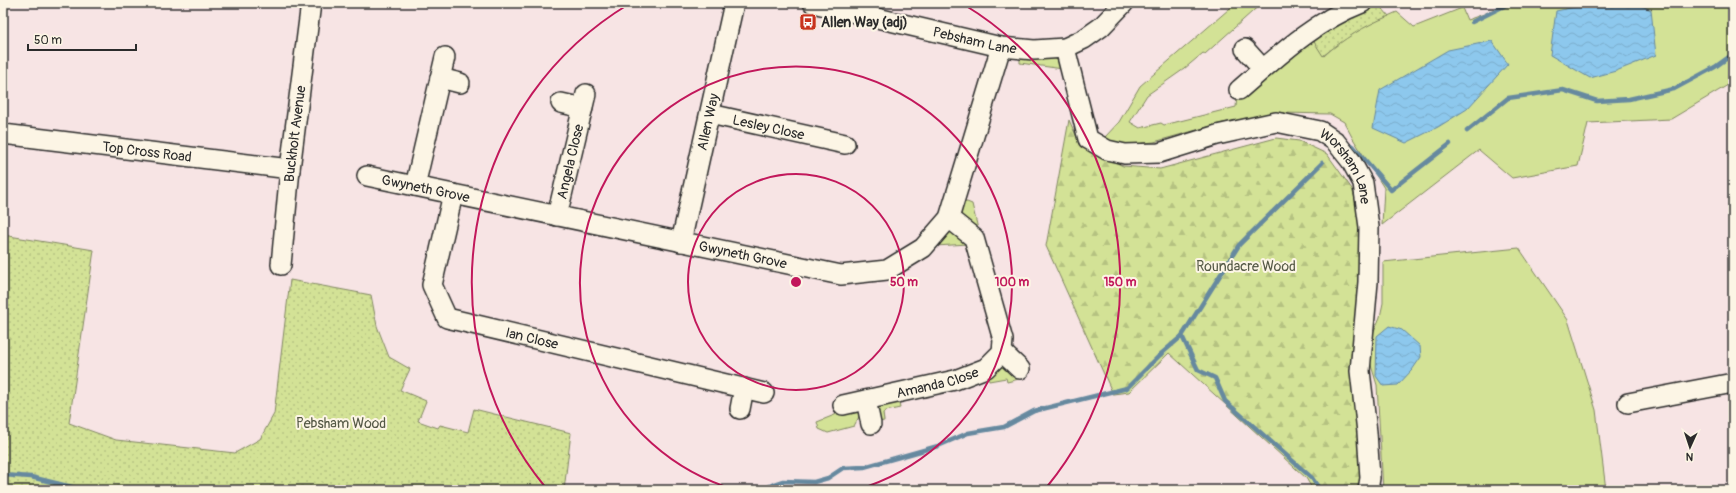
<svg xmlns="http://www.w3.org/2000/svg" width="1736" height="493" font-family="Pangolin,sans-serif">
<defs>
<pattern id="forest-firs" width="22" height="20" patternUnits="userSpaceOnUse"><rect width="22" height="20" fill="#d3e296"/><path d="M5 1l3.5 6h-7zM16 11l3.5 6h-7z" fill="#b5c281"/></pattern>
<pattern id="park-dots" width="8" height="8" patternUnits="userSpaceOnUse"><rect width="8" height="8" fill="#d3e296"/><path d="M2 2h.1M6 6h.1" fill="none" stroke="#b5c281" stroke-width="1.8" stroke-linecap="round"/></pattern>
<pattern id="water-waves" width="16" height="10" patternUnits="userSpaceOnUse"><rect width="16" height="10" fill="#8dc8ed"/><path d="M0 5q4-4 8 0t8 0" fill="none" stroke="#7aaccb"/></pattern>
</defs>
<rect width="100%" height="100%" fill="#f7e4e4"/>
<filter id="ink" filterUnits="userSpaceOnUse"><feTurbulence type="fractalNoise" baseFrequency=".025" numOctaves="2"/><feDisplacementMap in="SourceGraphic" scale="8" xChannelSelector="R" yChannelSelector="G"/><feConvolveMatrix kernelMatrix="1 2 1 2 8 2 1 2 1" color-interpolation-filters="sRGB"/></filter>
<g filter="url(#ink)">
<g fill="#d3e296" stroke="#7f8660">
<path d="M 1236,3 L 1262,3 L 1205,54 L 1203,53 L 1184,69 L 1147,95 L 1130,122 L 1140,128 L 1161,123 L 1164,125 L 1236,107 L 1237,96 L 1311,37 L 1324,56 L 1338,43 L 1365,26 L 1397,12 L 1414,27 L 1462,8 L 1467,20 L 1484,14 L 1506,3 L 1733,3 L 1733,82 L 1671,119 L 1588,123 L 1578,166 L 1512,178 L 1479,150 L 1382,225 L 1384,188 L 1352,137 L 1344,122 L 1330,114 L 1282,113 L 1254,117 L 1218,124 L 1154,142 L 1118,146 L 1111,143 L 1105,137 L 1119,122 L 1140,86 Z"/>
<path d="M 1020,57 L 1053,58 L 1059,61 L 1063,69 L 1020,63 Z"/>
<path d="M 967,202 L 972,204 L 978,229 L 959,214 L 962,203 Z"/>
<path d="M 951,231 L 969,244 L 935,246 L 947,233 Z"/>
<path d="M 1519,248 L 1568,320 L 1596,410 L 1606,490 L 1383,490 L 1377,385 L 1370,362 L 1371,338 L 1380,317 L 1383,303 L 1383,262 Z"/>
<path d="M 1005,366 L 1010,368 L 1019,379 L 1007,382 L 1006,378 L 989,381 L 987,376 L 1000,367 Z"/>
<path d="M 898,399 L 900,408 L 886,411 L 883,413 L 884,421 L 879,422 L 877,413 L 879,407 Z"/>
<path d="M 853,409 L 861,413 L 854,426 L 828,433 L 819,429 L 817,422 L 842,412 Z"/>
</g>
<path fill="url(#forest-firs)" stroke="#7f8660" d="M 1069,120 L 1079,142 L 1087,148 L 1123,166 L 1160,169 L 1276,138 L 1299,141 L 1327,154 L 1352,189 L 1357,205 L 1360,233 L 1361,490 L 1313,490 L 1306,478 L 1169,353 L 1129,392 L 1113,394 L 1046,246 Z"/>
<g fill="url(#park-dots)" stroke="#7f8660">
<path d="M 1377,4 L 1382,8 L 1389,16 C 1364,26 1344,39 1323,56 L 1311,37 L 1322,35 L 1328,25 Z"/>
<path d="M 3,235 L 94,250 L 69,423 L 116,440 L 235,453 L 260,439 L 274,414 L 290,280 L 371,295 L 377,326 L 389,357 L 410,369 L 400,390 L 426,401 L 418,421 L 438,428 L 440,425 L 468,432 L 474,409 L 571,433 L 564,490 L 3,490 Z"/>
</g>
<g fill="url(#water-waves)" stroke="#66899f">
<path d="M 1594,3 L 1636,3 L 1651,10 L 1656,55 L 1616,71 L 1590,78 L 1550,55 L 1556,11 Z"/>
<path d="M 1492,41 L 1508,64 L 1467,109 L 1438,127 L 1406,143 L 1373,128 L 1380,90 L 1448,50 Z"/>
<path d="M 1389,326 L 1402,330 L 1420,346 L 1421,357 L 1412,370 L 1398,385 L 1383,386 L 1376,376 L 1377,336 Z"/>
</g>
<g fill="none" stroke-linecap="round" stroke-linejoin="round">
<g stroke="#66899f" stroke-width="4.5">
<path d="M 1472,22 L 1510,3"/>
<path d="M 1467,131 L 1508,98 L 1563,90 L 1597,101 L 1629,99 L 1674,89 L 1715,67 L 1733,54"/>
<path d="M 1353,146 L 1391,190 L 1450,144"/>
<path d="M 1182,336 L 1198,370 L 1215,378 L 1225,401 L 1312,478 L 1320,490"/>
<path d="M 3,475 L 31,477 L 84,490"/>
<path d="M 457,490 L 469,487 L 501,490"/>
<path d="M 763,490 L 774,484 L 783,481 L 814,482 L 828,478 L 843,468 L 864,467 L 938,446 L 968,433 L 1004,427 L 1034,411 L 1127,388 L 1161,354 L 1182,336 L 1239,245 L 1322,163"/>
</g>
<defs>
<g id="minor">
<path id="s1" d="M 813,3 L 1001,47 L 1034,50 L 1065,48 L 1084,39 L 1101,27 L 1124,3"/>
<path id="s2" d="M 1065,48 L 1088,139 L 1107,150 L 1125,154 L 1159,153 L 1217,135 L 1276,122 L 1320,131 L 1335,141 L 1351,161 L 1363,183 L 1369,227 L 1368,282 L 1360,371 L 1367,432 L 1370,478 L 1368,490"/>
<path d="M 1245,49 L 1263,69"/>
<path d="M 440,78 L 460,83"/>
<path d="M 1239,90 C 1277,57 1315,21 1362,3"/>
<path d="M 561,103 L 583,108"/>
<path id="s3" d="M 710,114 L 845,144"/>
<path id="s4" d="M 3,134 L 290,169"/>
<path id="s5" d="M 367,176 L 841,275 L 887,270 L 923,248 L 949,218 L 1001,47"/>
<path d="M 415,186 L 445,57"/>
<path id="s6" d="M 453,194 L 432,285 L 447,318 L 764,393"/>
<path id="s7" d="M 557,216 L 586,94"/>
<path id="s8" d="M 681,242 L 734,3"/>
<path id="s9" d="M 281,265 L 290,169 L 311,3"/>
<path d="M 1002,352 L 1020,369"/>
<path d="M 866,400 L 871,424"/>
<path d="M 1628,403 L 1733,383"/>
<path id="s10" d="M 843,405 L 955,380 L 986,368 L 1002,352 L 1003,340 L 974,238 L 949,218"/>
<path d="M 740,409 L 744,388"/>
</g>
</defs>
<use href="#minor" stroke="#2b2b2b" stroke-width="22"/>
<use href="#minor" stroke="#fcf5e5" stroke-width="19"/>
</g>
</g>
<g fill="none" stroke="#c2185b" stroke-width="2">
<circle cx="796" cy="282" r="108"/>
<path d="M736 490A216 216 0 1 1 856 490"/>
<path d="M546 488A324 324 0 0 1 629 4M963 4A324 324 0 0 1 1046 488"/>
</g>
<defs>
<symbol id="bus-square" viewBox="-11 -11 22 22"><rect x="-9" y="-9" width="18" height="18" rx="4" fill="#c8321e" stroke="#fcf5e5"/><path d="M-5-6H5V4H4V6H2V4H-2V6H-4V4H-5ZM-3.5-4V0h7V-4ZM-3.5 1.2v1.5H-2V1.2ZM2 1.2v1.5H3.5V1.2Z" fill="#fff"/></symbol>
</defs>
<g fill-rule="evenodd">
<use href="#bus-square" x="798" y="12" width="20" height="20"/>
</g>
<g text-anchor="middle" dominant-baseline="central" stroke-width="4" stroke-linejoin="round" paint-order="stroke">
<g font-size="14" font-weight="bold" fill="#2b2b2b" stroke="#fcf5e5" text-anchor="start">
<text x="821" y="22">Allen Way (adj)</text>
</g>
<g font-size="14" fill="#2b2b2b" stroke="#fcf5e5">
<text stroke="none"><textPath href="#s1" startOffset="166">Pebsham Lane</textPath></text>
<text stroke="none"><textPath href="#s8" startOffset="123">Allen Way</textPath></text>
<text stroke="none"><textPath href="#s3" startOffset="60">Lesley Close</textPath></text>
<text stroke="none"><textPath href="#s9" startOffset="132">Buckholt Avenue</textPath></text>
<text stroke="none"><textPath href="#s4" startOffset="145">Top Cross Road</textPath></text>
<text stroke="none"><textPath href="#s7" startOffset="56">Angela Close</textPath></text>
<text stroke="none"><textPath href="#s2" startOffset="380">Worsham Lane</textPath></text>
<text stroke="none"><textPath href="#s5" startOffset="60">Gwyneth Grove</textPath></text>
<text stroke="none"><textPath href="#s5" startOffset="384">Gwyneth Grove</textPath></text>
<text stroke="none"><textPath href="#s6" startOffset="217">Ian Close</textPath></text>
<text stroke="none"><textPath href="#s10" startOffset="97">Amanda Close</textPath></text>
</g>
<g font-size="14" fill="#555946" stroke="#fcf5e5">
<text x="1246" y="266">Roundacre Wood</text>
<text x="341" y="423">Pebsham Wood</text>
</g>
</g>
<circle cx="796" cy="282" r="6" fill="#c2185b" stroke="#fcf5e5" stroke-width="2"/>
<g font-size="12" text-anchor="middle" font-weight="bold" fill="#c2185b" stroke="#fcf5e5" stroke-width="4" stroke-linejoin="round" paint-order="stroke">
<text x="904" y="286">50 m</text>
<text x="1012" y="286">100 m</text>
<text x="1120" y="286">150 m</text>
</g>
<rect width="1736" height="493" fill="none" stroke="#fcf5e5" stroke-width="16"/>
<rect x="8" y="8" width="1720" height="477" fill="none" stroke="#2b2b2b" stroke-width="1.5" filter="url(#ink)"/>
<g transform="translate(1690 447) rotate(183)" stroke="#fcf5e5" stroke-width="3" paint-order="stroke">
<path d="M0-3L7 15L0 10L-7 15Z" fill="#2b2b2b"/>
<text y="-6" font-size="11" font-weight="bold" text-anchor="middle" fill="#2b2b2b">N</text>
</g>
<path d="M28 44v6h108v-6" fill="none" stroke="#2b2b2b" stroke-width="2"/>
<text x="34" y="44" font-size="12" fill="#2b2b2b" stroke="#fcf5e5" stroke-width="3" paint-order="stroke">50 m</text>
</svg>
